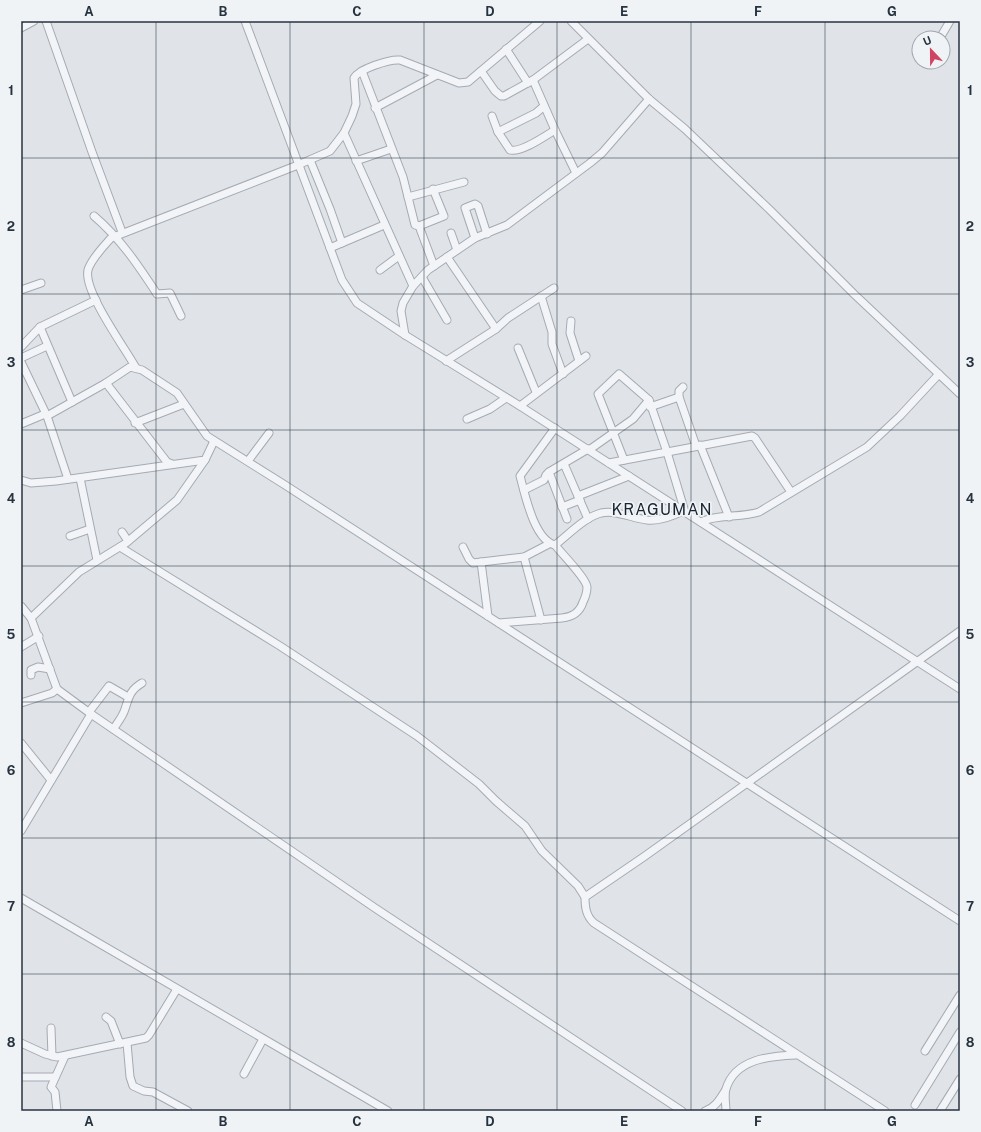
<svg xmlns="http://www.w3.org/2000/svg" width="981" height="1132" font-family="'Public Sans',sans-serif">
<rect width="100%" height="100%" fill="#e0e4e9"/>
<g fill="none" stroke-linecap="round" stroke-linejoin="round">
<defs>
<g id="minor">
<path d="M 46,21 L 92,152 L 122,232"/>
<path d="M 245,21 L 342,280 L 357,303 L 405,335 L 520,406 L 960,689"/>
<path d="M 571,21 L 649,99 L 685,129 L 770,210 L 854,294 L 960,394"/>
<path d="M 21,28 L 34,21"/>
<path d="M 940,38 L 950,21"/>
<path d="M 506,49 L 528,83"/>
<path d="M 362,71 L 403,177 L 415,225 L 419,226 L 434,266"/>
<path d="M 481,71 L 495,91 L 501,96 L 504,96 L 533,80 L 588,39"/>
<path d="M 533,80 L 555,130 L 576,173"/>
<path d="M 375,108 L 437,75"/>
<path d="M 492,116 L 498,132 L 510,150 C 521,153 545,136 555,130"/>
<path d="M 498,132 L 536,113 L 544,106"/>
<path d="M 344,133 L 413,286"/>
<path d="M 310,160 L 330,209 L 342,243"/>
<path d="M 356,161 L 391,149"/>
<path d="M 408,197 L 464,182"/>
<path d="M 94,216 C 120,238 138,265 157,294 L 170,293 L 181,316"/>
<path d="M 419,226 L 444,216 L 433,189"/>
<path d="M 451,233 L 457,250"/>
<path d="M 475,238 L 465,208 L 475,204 L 478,206 L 487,234"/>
<path d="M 330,248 L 384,225"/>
<path d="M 447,257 L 496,329"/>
<path d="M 380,270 L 399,256"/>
<path d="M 422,277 L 447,320"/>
<path d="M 21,290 L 41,283"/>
<path d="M 541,296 L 552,332 L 552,344 L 563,374"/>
<path d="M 571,321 L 570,333 L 579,361"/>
<path d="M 40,327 L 72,402"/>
<path d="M 405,335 L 401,311 L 403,303 L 413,286 L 428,270 L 475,238 L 507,225 L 590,163 L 602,153 L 649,99"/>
<path d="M 21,347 L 40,327 L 96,300"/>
<path d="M 518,348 L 536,392"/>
<path d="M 21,358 L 47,346"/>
<path d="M 446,361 L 496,329 L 508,318 L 554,288"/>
<path d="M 21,362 L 47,416 L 106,383 L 130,367 L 142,370 L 177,393 L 207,436 L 285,485 L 960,921"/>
<path d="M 136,368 C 125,348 83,291 88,270 C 91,259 104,246 111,238 L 298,165 L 330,151 L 344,133 L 352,116 L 356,104 L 354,78 C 359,69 389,59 400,60 L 459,83 L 468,82 L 540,21"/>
<path d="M 106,383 L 167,462 L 172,464"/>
<path d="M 683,387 L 679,391 L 679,397 L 696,446"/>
<path d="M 520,406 L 586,356"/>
<path d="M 650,407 L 679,397"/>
<path d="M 47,416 L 68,479"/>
<path d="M 467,419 L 490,409 L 506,398"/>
<path d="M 135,423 L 184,404"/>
<path d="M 21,424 L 45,414"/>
<path d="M 555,428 L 520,476 C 525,494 534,540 555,545"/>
<path d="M 700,445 L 729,517"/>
<path d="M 589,450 L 633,419 L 649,400"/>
<path d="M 205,460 L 177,500 L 126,543 L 79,572 L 31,618 L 57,689 L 91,714 L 375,908 L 682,1111"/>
<path d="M 624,460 L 598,394 L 619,374 L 649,400 L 667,452 L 685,512"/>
<path d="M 248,461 L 269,433"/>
<path d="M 609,463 L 752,436 L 755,438 L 791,492"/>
<path d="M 564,464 L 588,519"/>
<path d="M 549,472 L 567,519"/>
<path d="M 80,478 L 97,560"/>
<path d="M 21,480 L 31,483 L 56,481 L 205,460 L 214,441"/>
<path d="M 524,490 L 544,480 L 546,475 L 549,472 L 588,449"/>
<path d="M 578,496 L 629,476"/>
<path d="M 562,507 L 580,500"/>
<path d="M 701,522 C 716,514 741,518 759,512 L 867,447 L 900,416 L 939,374"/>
<path d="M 122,532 L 128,541"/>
<path d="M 70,536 L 90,529"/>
<path d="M 120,547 L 280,646 L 417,736 L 479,784 L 496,801 L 525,826 L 542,851 L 578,886 L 585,897"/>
<path d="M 463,547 L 469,559 L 473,563 L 524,557 L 549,544"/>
<path d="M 524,557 L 541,620"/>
<path d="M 481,562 L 488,616"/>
<path d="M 21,606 L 31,618"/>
<path d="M 499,623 L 562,618 C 572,617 580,612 583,602 C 585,598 587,592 587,587 C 586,578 562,554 555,545 C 568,535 585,517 601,513 C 617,510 631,518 647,520 C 658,521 673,516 683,511"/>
<path d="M 21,647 L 39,636"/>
<path d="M 31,675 L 31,670 L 38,667 L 50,669"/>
<path d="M 21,703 L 52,693 L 57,689"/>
<path d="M 89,712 L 109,686 L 128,697"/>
<path d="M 114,728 C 118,722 123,716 125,709 C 129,697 130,690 142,683"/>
<path d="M 21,743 L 51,780"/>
<path d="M 21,831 L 91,714"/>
<path d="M 21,898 L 388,1111"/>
<path d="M 106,1017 L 111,1021 L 120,1044"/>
<path d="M 51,1028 L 52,1056"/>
<path d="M 21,1043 L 45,1054 L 57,1057 L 146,1038 L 149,1035 L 177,989"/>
<path d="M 127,1043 L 130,1077 L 133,1086 L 144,1091 L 153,1092 L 188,1111"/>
<path d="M 925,1051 L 960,995"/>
<path d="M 244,1074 L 263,1039"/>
<path d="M 21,1077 L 55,1077"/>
<path d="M 915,1105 L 960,1032"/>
<path d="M 57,1111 L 55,1092 L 51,1087 L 65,1056"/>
<path d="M 705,1111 C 715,1108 720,1099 725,1091"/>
<path d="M 726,1111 C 726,1104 724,1096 726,1089 C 735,1059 769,1056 796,1055"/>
<path d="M 885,1111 L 594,923 C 586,916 585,907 585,897 L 645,856 L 960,631"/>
<path d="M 940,1111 L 960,1079"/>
</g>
</defs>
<use href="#minor" stroke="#a5abb3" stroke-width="9"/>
<use href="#minor" stroke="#f2f4f7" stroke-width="7"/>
</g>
<path fill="none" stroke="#283340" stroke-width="1" stroke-opacity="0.55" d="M 156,21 L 156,1111M 290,21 L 290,1111M 424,21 L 424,1111M 557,21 L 557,1111M 691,21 L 691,1111M 825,21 L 825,1111M 21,158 L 960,158M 21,294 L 960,294M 21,430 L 960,430M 21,566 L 960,566M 21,702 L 960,702M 21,838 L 960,838M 21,974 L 960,974"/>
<g text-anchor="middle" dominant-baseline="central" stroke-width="3.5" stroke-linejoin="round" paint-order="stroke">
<g font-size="16" letter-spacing="1" fill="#1a2431" stroke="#eff3f6">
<text x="662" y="509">KRAGUMAN</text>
</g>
</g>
<rect width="981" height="1132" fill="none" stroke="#eff3f6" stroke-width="44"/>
<g transform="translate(931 50) rotate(338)"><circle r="19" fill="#eff3f6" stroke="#9fa6ad"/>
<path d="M0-3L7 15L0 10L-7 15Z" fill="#d04363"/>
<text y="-6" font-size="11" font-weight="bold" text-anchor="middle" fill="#283340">U</text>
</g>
<rect x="22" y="22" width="937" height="1088" fill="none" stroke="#283340" stroke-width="1.5"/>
<g font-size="13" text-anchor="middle" font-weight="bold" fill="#283340">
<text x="89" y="16">A</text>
<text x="223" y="16">B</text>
<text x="357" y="16">C</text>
<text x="490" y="16">D</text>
<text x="624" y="16">E</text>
<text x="758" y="16">F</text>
<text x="892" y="16">G</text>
<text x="11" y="95">1</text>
<text x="970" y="95">1</text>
<text x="11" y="231">2</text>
<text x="970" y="231">2</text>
<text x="11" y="367">3</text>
<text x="970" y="367">3</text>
<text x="11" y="503">4</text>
<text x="970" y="503">4</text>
<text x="11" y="639">5</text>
<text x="970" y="639">5</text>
<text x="11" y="775">6</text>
<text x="970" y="775">6</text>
<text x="11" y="911">7</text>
<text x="970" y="911">7</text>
<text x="11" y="1047">8</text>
<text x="970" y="1047">8</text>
<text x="89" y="1126">A</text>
<text x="223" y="1126">B</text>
<text x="357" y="1126">C</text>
<text x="490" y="1126">D</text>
<text x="624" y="1126">E</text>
<text x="758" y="1126">F</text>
<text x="892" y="1126">G</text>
</g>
</svg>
